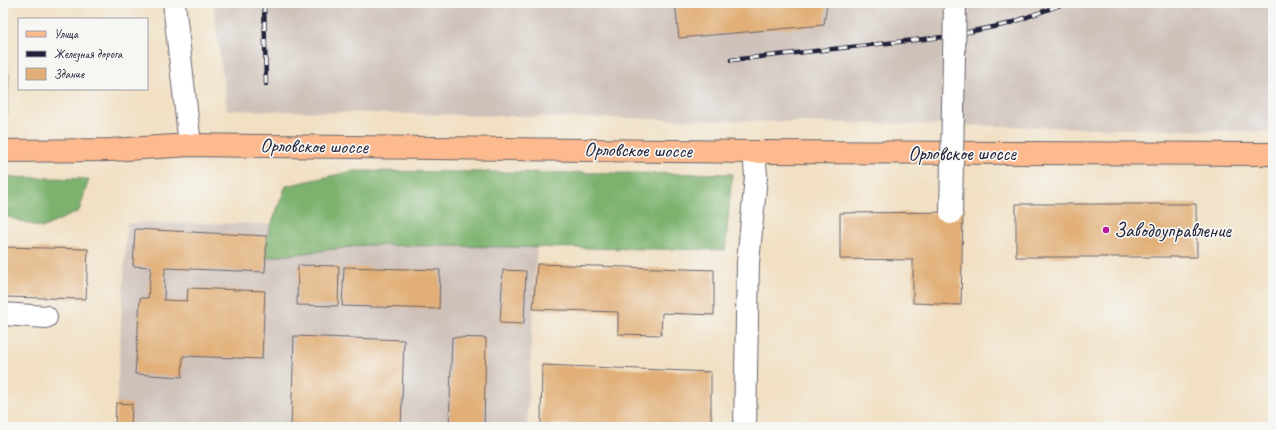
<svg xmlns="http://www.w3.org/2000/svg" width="1276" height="430" font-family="Caveat,sans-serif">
<rect width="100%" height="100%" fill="#f6f6f2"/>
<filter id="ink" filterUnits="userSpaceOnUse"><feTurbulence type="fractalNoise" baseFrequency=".025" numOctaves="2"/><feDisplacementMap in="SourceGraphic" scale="8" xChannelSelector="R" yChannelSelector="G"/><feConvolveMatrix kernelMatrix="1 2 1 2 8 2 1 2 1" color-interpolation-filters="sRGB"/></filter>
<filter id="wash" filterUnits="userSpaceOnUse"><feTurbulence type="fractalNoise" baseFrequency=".012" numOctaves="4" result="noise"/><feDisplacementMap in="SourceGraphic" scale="16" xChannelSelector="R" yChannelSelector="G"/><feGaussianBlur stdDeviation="0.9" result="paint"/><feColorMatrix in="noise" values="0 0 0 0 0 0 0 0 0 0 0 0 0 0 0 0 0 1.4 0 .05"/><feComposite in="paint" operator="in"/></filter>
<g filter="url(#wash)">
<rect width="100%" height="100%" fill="#f1e0c4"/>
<g fill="#cec1ba">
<path d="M 213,3 L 1273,3 L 1273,132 L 227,110 Z"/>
<path d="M 127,223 L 298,224 L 537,239 L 527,427 L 115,427 Z"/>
</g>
<g fill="#7db26e" stroke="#506a54">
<path d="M 3,66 L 9,74 L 7,115 L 3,115 Z"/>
<path d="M 353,171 L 732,174 L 725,250 L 366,245 L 265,258 L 267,236 L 286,186 Z"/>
<path d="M 3,177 L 89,179 L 79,211 L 42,228 L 3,215 Z"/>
</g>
<g id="blocks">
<g fill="#e1af77">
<path d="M 675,3 L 827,3 L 824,25 L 679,38 Z"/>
<path d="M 1016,204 L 1196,204 L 1197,257 L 1016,257 Z"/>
<path d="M 963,212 L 961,305 L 913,303 L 913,260 L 840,259 L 840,213 Z"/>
<path d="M 135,229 L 267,236 L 265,272 L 165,268 L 164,300 L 187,301 L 188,288 L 265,291 L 262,359 L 183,356 L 182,377 L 135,374 L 140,298 L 148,298 L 151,267 L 133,266 Z"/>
<path d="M 3,247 L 88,249 L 86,299 L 3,297 Z"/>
<path d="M 537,264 L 714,270 L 714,315 L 662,313 L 661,335 L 618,334 L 618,312 L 533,309 Z"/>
<path d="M 298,265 L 339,266 L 338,306 L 297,305 Z"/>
<path d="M 344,267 L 440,270 L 439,309 L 342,306 Z"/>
<path d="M 503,270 L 526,271 L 524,324 L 500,323 Z"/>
<path d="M 294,336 L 404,340 L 401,427 L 291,427 Z"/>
<path d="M 452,337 L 486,338 L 484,427 L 449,427 Z"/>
<path d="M 542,365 L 711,372 L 711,427 L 541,424 Z"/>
<path d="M 116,403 L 132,404 L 131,426 L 115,426 Z"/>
</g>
</g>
</g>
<g filter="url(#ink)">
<use href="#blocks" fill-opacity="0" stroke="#6a646b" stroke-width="1"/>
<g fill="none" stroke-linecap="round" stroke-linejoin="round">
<defs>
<g id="minor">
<path d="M 174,3 L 190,145"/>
<path d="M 3,314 L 46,317"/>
<path d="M 745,427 L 748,263 L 756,176 L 754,152"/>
</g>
<path id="major" d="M 3,151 L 111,150 L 190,145 L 754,152 L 1273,154"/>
</defs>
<use href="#minor" stroke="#6a646b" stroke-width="24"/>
<use href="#major" stroke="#6a646b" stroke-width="24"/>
<use href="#minor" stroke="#fff" stroke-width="22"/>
<use href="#major" stroke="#fcba8e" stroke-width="22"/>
<defs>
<g id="rail">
<path d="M 264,3 L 266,84"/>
<path d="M 358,3 L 358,5"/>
<path d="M 731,60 L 943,37 L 1008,24 L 1066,3"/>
</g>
</defs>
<use href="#rail" stroke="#22223b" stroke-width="4.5"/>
<use href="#rail" stroke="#f6f6f2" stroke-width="3" stroke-dasharray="9" stroke-linecap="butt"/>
<defs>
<path id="minor-bridge" d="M 951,213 L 955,3"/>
</defs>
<use href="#minor-bridge" stroke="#6a646b" stroke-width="24" stroke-linecap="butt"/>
<use href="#minor-bridge" stroke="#fff" stroke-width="22"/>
</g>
</g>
<circle fill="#b5179e" stroke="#f6f6f2" stroke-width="1.5" cx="1106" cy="230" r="4"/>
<g text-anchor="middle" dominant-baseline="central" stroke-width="3.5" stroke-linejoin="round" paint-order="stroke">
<g font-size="20" fill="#22223b" stroke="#f6f6f2">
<text transform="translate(314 146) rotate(1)">Орловское шоссе</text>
<text transform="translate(638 150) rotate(1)">Орловское шоссе</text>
<text x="962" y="153">Орловское шоссе</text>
</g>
<g font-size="20" fill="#22223b" stroke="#f6f6f2" text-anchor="start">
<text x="1114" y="230">Заводоуправление</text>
</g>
</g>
<rect width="1276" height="430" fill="none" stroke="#f6f6f2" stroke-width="16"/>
<rect x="18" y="18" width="130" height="72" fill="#f6f6f2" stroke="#a1a1a9"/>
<rect x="26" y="31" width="20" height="6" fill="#fcba8e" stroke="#a1a1a9"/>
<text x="54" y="38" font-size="12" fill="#22223b">Улица</text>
<rect x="26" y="51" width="20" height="6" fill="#22223b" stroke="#a1a1a9"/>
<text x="54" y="58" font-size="12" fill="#22223b">Железная дорога</text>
<rect x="26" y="68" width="20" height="12" fill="#e1af77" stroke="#a1a1a9"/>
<text x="54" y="78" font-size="12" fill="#22223b">Здание</text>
</svg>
